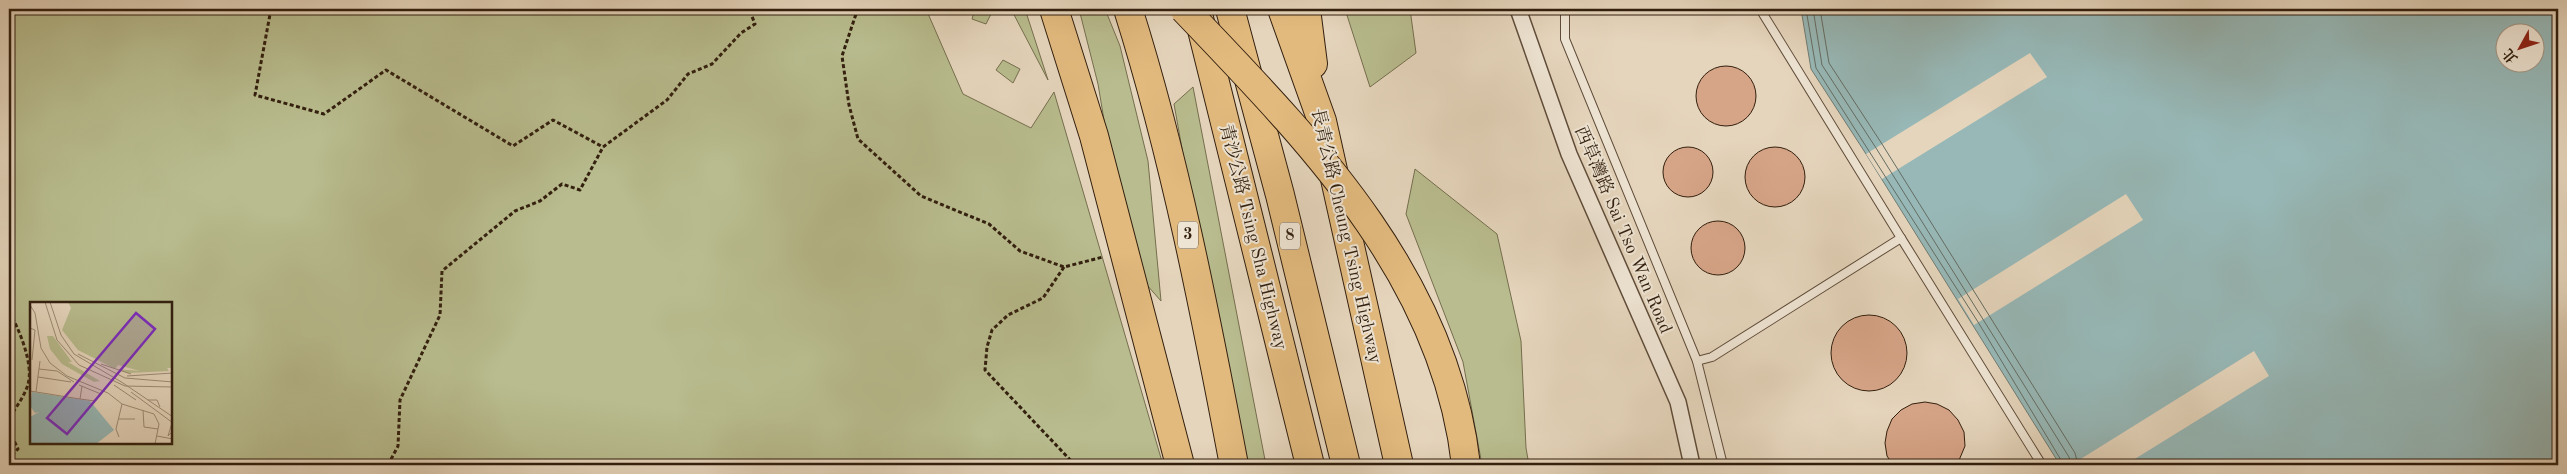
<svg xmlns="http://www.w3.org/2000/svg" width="2567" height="474" font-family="'Old Standard TT','Noto Serif TC',serif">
<rect width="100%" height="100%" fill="#e5d5bc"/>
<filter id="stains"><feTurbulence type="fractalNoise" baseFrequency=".004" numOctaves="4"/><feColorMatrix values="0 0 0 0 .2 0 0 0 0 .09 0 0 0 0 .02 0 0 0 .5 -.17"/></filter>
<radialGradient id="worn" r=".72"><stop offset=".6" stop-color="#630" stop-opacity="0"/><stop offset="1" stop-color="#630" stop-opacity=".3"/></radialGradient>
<g fill="#b8bc8e" stroke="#756e4e" fill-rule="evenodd">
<path d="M 9,9 L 926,9 L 963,94 L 1031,128 L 1054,92 L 1163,465 L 9,465 ZM 31,303 L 171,303 L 171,443 L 31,443 Z"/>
<path d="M 975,9 L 993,10 L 986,24 L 972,19 Z"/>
<path d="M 1011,9 L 1025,9 L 1048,80 Z"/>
<path d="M 1079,9 L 1105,9 L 1120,46 L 1148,161 L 1161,301 L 1146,284 L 1110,156 L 1098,84 Z"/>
<path d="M 1345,9 L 1410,9 L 1416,53 L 1370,87 Z"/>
<path d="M 1003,60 L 1020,69 L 1013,83 L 996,70 Z"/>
<path d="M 1193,87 L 1266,465 L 1243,465 L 1230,416 L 1174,104 Z"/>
<path d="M 1415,169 L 1497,234 L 1521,341 L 1526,448 L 1529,465 L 1482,465 L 1463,362 L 1406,214 Z"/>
</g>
<path fill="#97b8b7" stroke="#6f7b73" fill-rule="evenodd" d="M 1801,9 L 2558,9 L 2558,465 L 2060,465 L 1866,154 L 1811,69 ZM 2504,32 L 2534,32 L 2534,62 L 2504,62 Z"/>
<g fill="#e5d5bc">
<path d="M 2030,53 L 2047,77 L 1882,179 L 1866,154 Z"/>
<path d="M 2126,194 L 2143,220 L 1974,325 L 1958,299 Z"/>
<path d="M 2254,351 L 2269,376 L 2125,465 L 2071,465 Z"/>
</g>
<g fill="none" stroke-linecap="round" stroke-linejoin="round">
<g stroke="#646c62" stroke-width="1">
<path d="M 1806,9 L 1816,68 L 1978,322 L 2064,465"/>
<path d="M 1813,9 L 1822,65 L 1876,148 L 2069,457 L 2071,465"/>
<path d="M 1820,9 L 1829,63 L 1882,144 L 2075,453 L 2078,465"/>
</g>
</g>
<g fill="#d6a487" stroke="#321f0e">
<circle cx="1726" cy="96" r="30"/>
<circle cx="1688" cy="172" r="25"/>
<circle cx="1775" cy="177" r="30"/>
<circle cx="1718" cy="248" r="27"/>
<circle cx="1869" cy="353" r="38"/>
<path d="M 1925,402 L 1937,404 L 1949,410 L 1958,420 L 1964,432 L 1965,446 L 1957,465 L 1893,465 L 1887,456 L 1885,443 L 1887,431 L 1892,419 L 1901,410 L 1912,404 Z"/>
</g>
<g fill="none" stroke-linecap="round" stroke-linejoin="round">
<defs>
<g id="lane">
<path d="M 1565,9 L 1565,39 L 1697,361 L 1723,465"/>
<path d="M 1760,9 L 1901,238"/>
<path d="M 1697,361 L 1712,357 L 1901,238 L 2042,465"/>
</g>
<path id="street" d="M 1518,9 L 1569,154 L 1678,402 L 1692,465"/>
<g id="highway">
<path d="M 1054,9 L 1094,136 L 1180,465"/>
<path d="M 1128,9 C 1175,158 1205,312 1234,465"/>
<path d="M 1230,9 L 1280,195 L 1346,465"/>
<path d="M 1282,9 L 1322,121 L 1399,465"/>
<path d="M 1306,9 L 1313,64"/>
<path d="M 1199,18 L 1310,465"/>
</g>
</defs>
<use href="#lane" stroke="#5f4c3a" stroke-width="10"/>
<use href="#street" stroke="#5f4c3a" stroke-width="18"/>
<use href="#highway" stroke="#321f0e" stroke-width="30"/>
<g stroke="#321f0e" stroke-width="3" stroke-dasharray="4 2.5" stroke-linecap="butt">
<path d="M 271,9 L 255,95 L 324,114 L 386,70 L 513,146 L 553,120 L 603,147"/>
<path d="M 855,9 L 857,11 L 842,56 L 849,105 L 858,139 L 921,196 L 989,224 L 1020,251 L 1064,267 L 1103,257"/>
<path d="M 1064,267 L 1043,298 L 1008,315 L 992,330 L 987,347 L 985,370 L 1075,465"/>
<path d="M 9,312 C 19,328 34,365 28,384 C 25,396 15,408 9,419"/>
<path d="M 9,430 L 18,449 L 9,458"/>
<path d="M 388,465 L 398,446 L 400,400 L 440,315 L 442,271 L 515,211 L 540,201 L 562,184 L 580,190 L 603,147 L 667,100 L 688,74 L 712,64 L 741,33 L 755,24 L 749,9"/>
</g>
<use href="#lane" stroke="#eee4d3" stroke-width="8"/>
<use href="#street" stroke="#eee4d3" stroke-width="15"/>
<use href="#highway" stroke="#e2ba7e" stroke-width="28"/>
<defs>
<path id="highway-bridge" d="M 1184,9 C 1309,140 1445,276 1466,465"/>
</defs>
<use href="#highway-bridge" stroke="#321f0e" stroke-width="30" stroke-linecap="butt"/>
<use href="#highway-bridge" stroke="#e2ba7e" stroke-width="28"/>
</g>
<g text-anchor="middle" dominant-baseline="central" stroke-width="4" stroke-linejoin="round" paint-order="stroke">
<g fill="#eee4d3" stroke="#6a5a49" stroke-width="1">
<rect x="1178" y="221.5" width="20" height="27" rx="4"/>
<rect x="1280" y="222.5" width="20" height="27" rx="4"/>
</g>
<g font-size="16" font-weight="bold" fill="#321f0e">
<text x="1188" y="235">3</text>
<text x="1290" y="236">8</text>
</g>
<g font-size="18" fill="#321f0e" stroke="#eee4d3">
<text transform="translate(1623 230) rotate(67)">西草灣路 Sai Tso Wan Road</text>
<text transform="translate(1346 236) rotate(77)">長青公路 Cheung Tsing Highway</text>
<text transform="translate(1253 237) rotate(76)">青沙公路 Tsing Sha Highway</text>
</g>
</g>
<g transform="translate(30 302)">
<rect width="142" height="142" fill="#e5d5bc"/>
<path d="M 38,0 L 142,0 L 142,66 L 137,66 L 139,69 L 98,71 L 86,67 L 110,69 L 88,63 L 85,67 L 48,48 L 32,28 L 41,6 ZM 17,34 L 23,34 L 42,60 L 38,60 L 70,79 L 64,80 L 32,62 L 20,47 Z" fill="#b8bc8e"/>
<path d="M 2,90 L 60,99 L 84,128 L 66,142 L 0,142 L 0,115 L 9,110 L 5,111 L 0,104 Z" fill="#97b8b7"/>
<path fill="none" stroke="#9d8c76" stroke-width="1" d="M 15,0 L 27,38 L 49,63 L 95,84 L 143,85M 20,0 L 31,33 L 44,52 L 93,81 L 143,115M 0,3 L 5,11 L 11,46 L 20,61 L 37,74 L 78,91 L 92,102 L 124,112 L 129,122 L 125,142M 0,26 L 5,28 L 2,58M 48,52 L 95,76 L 143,80M 71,62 L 101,72M 9,67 L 27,69 L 44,80M 97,74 L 143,71M 8,75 L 41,80M 49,83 L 71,92 L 65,99 L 50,97M 84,83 L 106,98M 0,89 L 50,97 L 52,84M 6,90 L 10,59M 101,90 L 143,121M 118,98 L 127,98 L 130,105M 113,108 L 114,125 L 128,127M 89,117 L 105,117M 142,121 L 138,134 L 143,129M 127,134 L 143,137M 89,135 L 86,127 L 92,102"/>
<path fill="#7b2cbf" fill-opacity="0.15" stroke="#7b2cbf" stroke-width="2.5" d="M 106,11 L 125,27 L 37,132 L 17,116 Z"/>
<rect width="142" height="142" fill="none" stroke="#321f0e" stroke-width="2.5"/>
</g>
<rect width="2567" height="474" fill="none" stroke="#e5d5bc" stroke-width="30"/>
<rect x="10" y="10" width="2547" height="454" fill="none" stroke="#321f0e" stroke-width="2.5"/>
<rect x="15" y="15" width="2537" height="444" fill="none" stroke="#321f0e"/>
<g transform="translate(2520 48) rotate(230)"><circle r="24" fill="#eee4d3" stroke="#a39584"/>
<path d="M0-4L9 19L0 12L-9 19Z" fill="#8f2418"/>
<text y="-8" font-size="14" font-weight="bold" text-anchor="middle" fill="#321f0e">北</text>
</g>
<rect width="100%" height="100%" filter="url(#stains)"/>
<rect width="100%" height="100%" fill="url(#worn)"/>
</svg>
